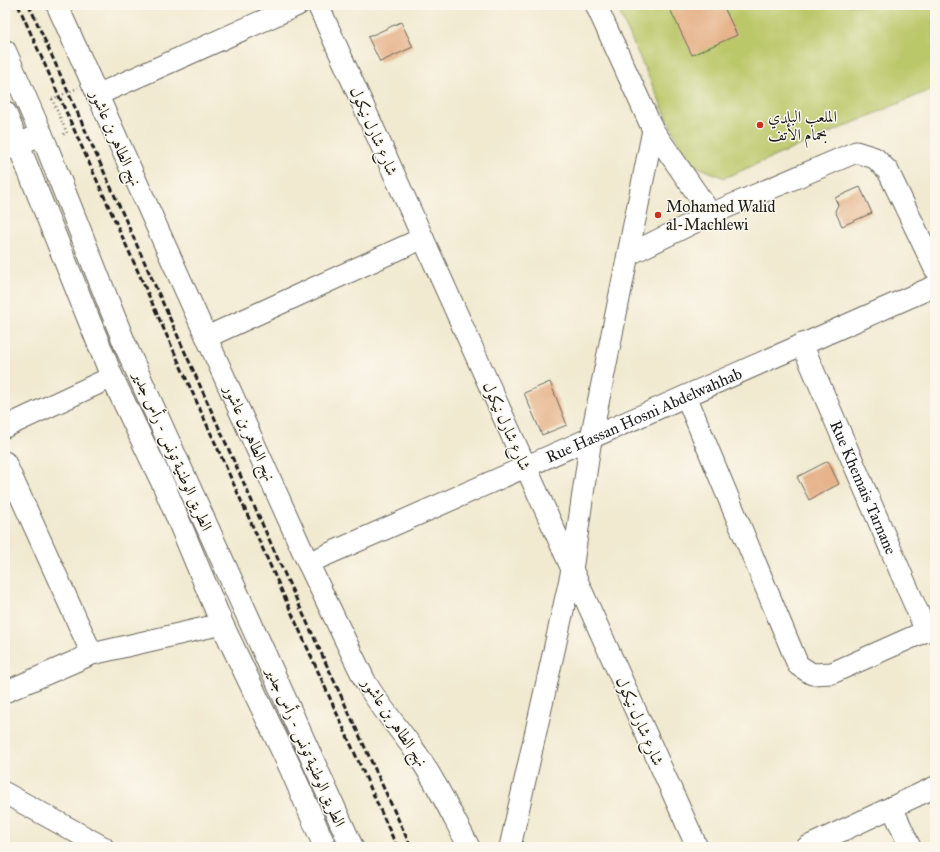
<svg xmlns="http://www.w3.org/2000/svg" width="940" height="852" font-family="'IM FELL Great Primer',Amiri,serif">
<rect width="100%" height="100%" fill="#fbf7ec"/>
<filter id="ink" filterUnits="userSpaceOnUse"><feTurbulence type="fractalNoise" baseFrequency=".025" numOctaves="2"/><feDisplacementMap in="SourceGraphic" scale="8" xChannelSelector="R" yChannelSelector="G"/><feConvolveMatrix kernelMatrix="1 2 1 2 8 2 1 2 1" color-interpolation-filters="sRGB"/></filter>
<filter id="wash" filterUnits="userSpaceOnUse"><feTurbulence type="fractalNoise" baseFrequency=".012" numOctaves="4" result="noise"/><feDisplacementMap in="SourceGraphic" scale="16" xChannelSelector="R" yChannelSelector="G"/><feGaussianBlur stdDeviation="0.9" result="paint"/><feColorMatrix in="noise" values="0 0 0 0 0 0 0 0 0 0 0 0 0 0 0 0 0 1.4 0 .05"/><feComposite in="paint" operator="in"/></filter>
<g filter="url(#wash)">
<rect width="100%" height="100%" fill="#f1ead1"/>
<path fill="#bbc86a" stroke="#6c7243" d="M 616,5 L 935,5 L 935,88 L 724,178 L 687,162 Z"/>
<g id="blocks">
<g fill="#e6b38a">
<path d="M 668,5 L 723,5 L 737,35 L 692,55 Z"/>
<path d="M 401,22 L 413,47 L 380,62 L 368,37 Z"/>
<path d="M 860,187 L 872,213 L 842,226 L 835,211 L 838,205 L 835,198 Z"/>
<path d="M 550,382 L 567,425 L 542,435 L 524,393 Z"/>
<path d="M 828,461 L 839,484 L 809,500 L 797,477 Z"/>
</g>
</g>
</g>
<g filter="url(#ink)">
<use href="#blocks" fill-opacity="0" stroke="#67645b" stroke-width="1"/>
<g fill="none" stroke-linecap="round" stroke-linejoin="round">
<defs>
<g id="minor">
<path d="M 57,5 L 308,563 L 365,681 C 379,706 398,727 415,751 C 436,781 452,815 469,847"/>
<path d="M 318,5 L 697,847"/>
<path d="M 596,5 L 653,130 L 711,214"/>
<path d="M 97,95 L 298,5"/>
<path d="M 5,150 L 42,134"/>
<path d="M 628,255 L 711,214 L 856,152 L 875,158 L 888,171 L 935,269"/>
<path d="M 207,337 L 423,238"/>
<path id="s1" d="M 802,344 L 926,631"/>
<path d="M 686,396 L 798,665 L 812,674 L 832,673 L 935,627"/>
<path d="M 5,427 L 112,377"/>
<path d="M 5,462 L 92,654"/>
<path id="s2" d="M 308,563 L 935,286"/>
<path d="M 5,692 L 92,654 L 222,624"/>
<path d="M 5,793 L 103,847"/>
<path d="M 892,807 L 910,847"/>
<path d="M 510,847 L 572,570 L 591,438 L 653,130"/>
<path d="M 807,847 L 935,787"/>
</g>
<g id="highway">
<path d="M 5,51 L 46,145 L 126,347 L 352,847"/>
<path d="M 5,112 L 112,377 L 164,486 L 222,624 L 290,767 L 325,847"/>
</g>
</defs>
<use href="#minor" stroke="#67645b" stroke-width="23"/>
<use href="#highway" stroke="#67645b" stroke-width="24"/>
<path stroke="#67645b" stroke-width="2.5" stroke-dasharray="1 3" stroke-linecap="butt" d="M 52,99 L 67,133 L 62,135"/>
<use href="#minor" stroke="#fff" stroke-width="21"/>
<use href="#highway" stroke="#fff" stroke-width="22"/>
<g stroke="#1c1c1c" stroke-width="3" stroke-dasharray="6 3" stroke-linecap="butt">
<path d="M 18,5 L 397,847"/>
<path d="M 29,5 L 286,577 L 411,847"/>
</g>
<path stroke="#67645b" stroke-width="2.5" stroke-dasharray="1 3" stroke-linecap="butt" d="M 52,99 L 78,88"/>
</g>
</g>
<g fill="#c8321e" stroke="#fbf7ec" stroke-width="1.5">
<circle cx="760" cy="125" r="4"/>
<circle cx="658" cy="215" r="4"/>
</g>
<g text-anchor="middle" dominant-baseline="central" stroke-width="3" stroke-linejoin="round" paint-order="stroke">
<g font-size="16" fill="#1c1c1c" stroke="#fbf7ec" text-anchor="start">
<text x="768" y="116">الملعب البلدي<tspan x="768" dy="18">بحمام الأتف</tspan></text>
<text x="666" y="206">Mohamed Walid<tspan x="666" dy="18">al-Machlewi</tspan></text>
</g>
<g font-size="16" fill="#1c1c1c" stroke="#fbf7ec">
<text transform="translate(374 131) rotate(66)">شارع شارل نيكول</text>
<text transform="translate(116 138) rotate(66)">نهج الطاهر بن عاشور</text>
<text stroke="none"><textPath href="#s2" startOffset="367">Rue Hassan Hosni Abdelwahhab</textPath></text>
<text transform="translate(507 426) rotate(66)">شارع شارل نيكول</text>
<text transform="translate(250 433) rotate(66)">نهج الطاهر بن عاشور</text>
<text transform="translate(173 451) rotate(66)">الطريق الوطنية تونس - رأس جدير</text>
<text stroke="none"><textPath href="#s1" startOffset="156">Rue Khemais Tarnane</textPath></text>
<text transform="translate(640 721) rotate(66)">شارع شارل نيكول</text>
<text transform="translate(395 722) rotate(56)">نهج الطاهر بن عاشور</text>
<text transform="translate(306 747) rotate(66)">الطريق الوطنية تونس - رأس جدير</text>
</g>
</g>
<rect width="940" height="852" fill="none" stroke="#fbf7ec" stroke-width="20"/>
</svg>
